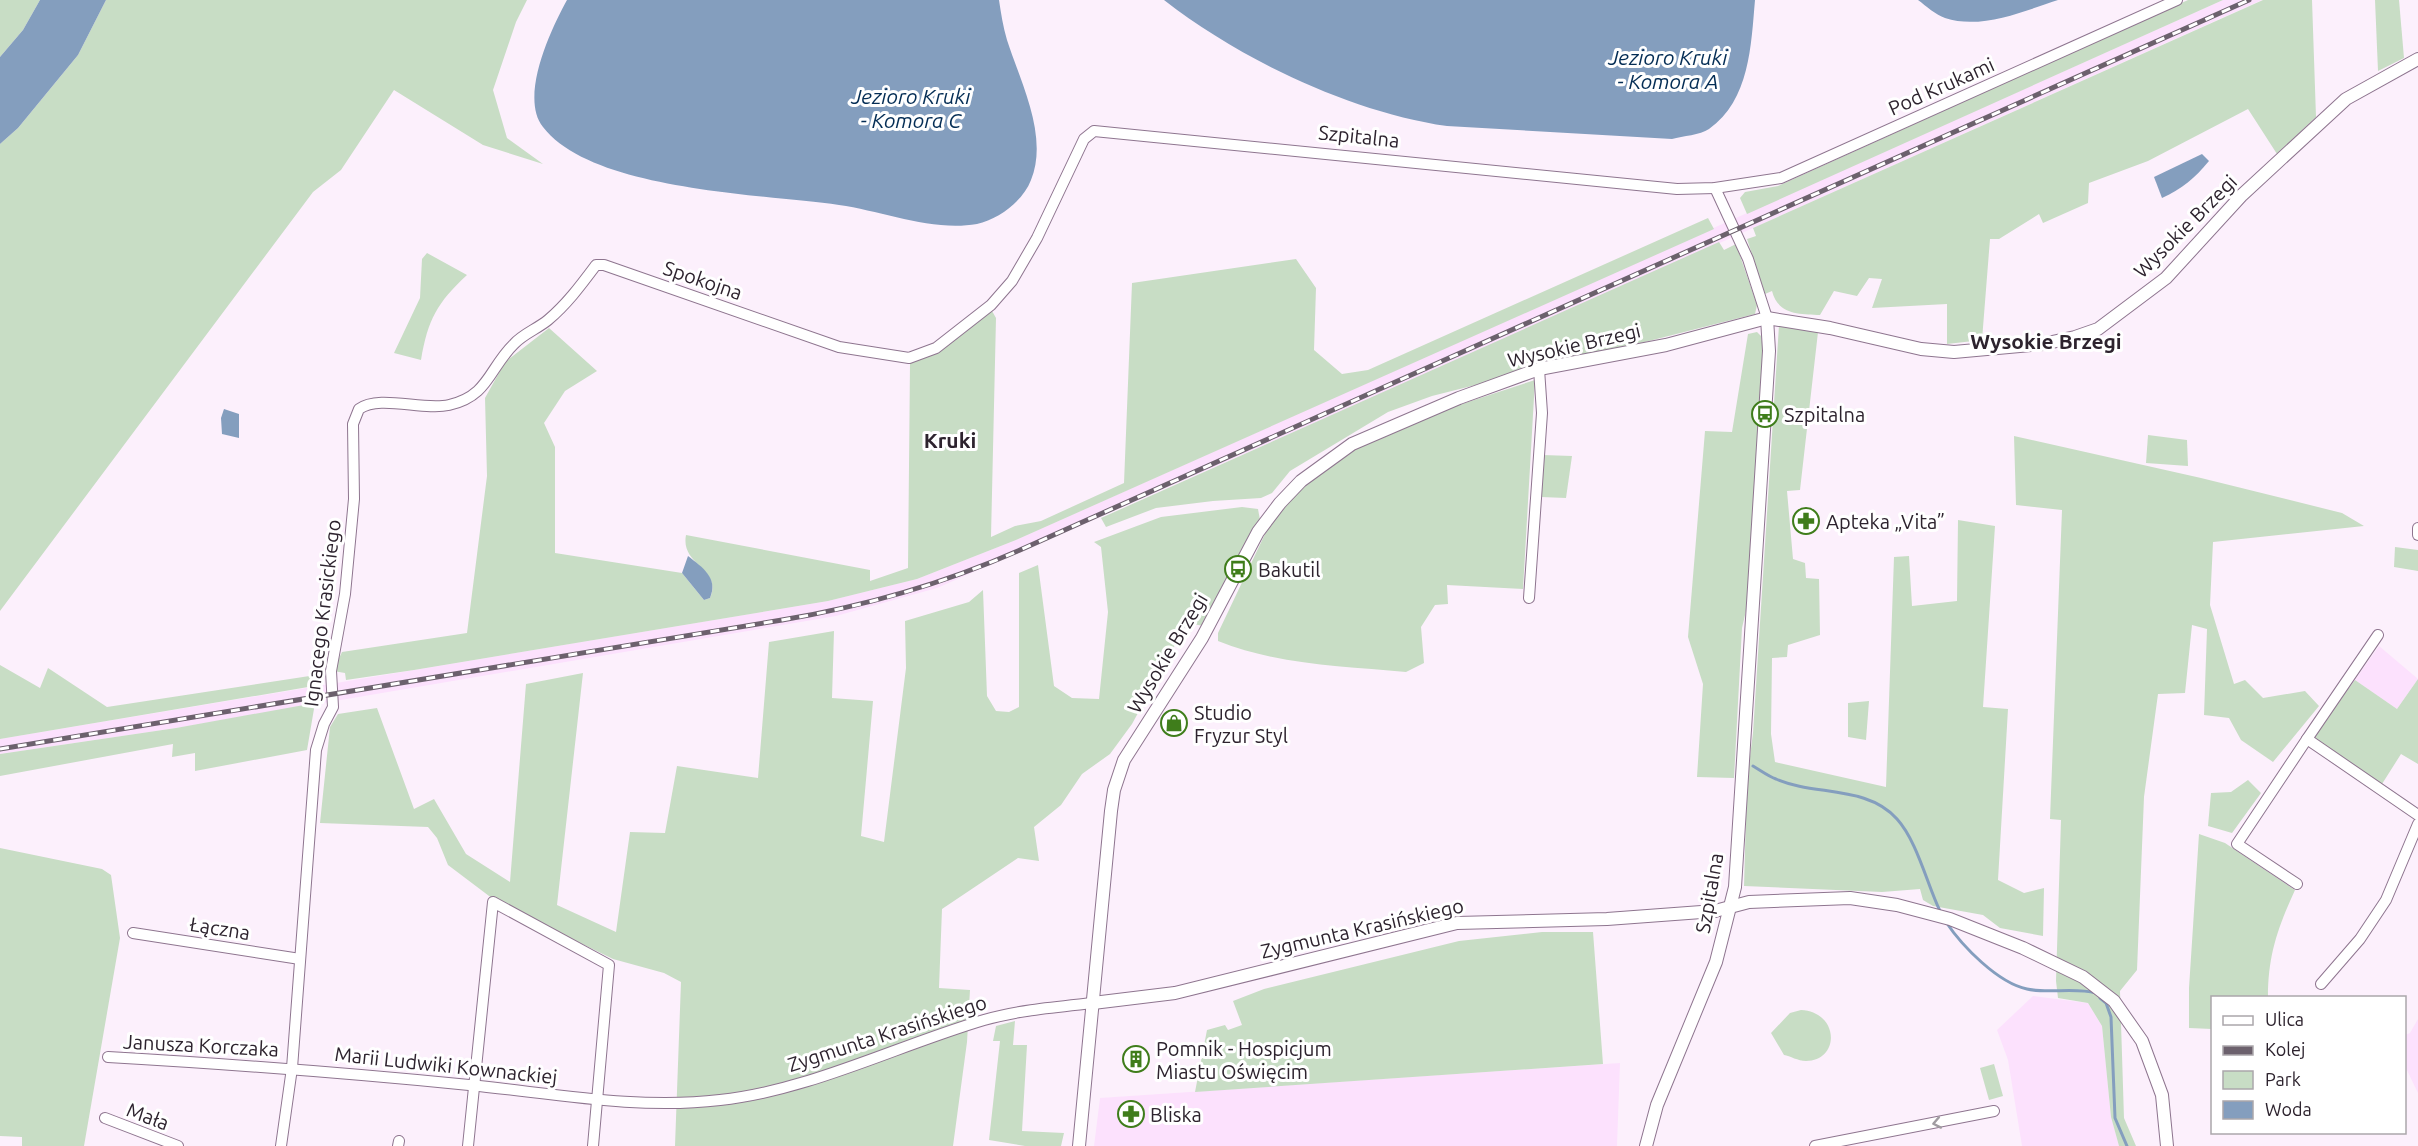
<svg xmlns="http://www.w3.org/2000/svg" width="2418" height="1146" font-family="Ubuntu,sans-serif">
<rect width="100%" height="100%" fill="#fcf0fc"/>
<g fill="#fce1fd">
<path d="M 2223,0 L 2262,0 L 1436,370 L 937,588 L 836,616 L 176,728 L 0,754 L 0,739 L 828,601 L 917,579 L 1016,540 Z"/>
<path d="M 2379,646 L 2418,679 L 2397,709 L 2355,680 Z"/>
<path d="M 2033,996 L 2088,1003 L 2102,1026 L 2111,1117 L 2119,1146 L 2022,1146 L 2008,1060 L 1997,1030 Z"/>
<path d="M 2418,1019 L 2418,1093 L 2404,1064 L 2405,1035 L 2410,1033 Z"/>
<path d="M 1620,1063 L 1617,1146 L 1094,1146 L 1100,1098 Z"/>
</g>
<g fill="#c8ddc5">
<path d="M 0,0 L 40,0 L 23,30 L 0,57 Z"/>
<path d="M 106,0 L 527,0 L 516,22 L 493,90 L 507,138 L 543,164 L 483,145 L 394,90 L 341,170 L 313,192 L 0,611 L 0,144 L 18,128 L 78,55 Z"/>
<path d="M 2188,0 L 2223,0 L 1747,214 L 1740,198 L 1745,192 L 1778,186 Z"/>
<path d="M 2263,0 L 2312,0 L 2316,117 L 2277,154 L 2248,109 L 2148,161 L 2089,183 L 2088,203 L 2043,223 L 2039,214 L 1999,239 L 1990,239 L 1982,340 L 1947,344 L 1947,304 L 1872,308 L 1882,279 L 1869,278 L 1857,296 L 1834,291 L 1820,315 C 1800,314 1778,315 1772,291 L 1765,294 L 1747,239 L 1756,236 L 1753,228 Z"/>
<path d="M 2375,0 L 2399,0 L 2404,58 L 2378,71 Z"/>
<path d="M 1708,218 L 1714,229 L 1016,540 L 917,579 L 828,601 L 414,670 L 346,680 L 345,673 L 333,671 L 342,652 L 467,633 L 487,476 L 485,398 L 505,362 L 549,328 L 597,371 L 565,391 L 544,423 L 555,447 L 555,553 L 682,573 L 704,600 L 710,598 C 723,568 680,566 686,535 L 870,570 L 870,581 L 908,568 L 910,363 L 937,353 L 992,311 L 996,318 L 991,537 L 1015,526 L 1041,521 L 1124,483 L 1132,283 L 1296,259 L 1316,288 L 1314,350 L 1342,374 L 1368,370 Z"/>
<path d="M 1719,242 L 1724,250 L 1736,244 L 1757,305 L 1755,314 L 1432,396 L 1388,412 L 1290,471 L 1272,493 L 1261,498 L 1213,501 L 1156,508 L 1106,527 L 1101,518 Z"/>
<path d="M 427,253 L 467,275 C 437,303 428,319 421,360 L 394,353 L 420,298 L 422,259 Z"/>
<path d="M 1779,325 L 1818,332 L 1800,490 L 1787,491 L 1793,559 L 1805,563 L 1806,578 L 1819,579 L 1820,635 L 1788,645 L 1787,657 L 1772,658 L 1771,734 L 1775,762 L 1886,787 L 1894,557 L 1909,556 L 1912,606 L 1957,601 L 1958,520 L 1995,526 L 1983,707 L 2008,709 L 1998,880 L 2024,893 L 2044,888 L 2043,936 L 2000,928 L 1983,915 L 1933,906 L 1923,900 L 1920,889 L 1882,892 L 1744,886 L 1747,780 L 1753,733 Z"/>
<path d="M 1757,332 L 1761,336 L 1764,355 L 1748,602 L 1742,628 L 1734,778 L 1697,777 L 1703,684 L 1688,637 L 1705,431 L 1732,432 L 1748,334 Z"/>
<path d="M 1535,380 L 1523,589 L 1447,585 L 1448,604 L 1435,605 L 1421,627 L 1424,663 L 1406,672 C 1342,666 1278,665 1218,641 L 1218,633 L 1284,494 L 1358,438 Z"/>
<path d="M 2148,435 L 2187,440 L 2188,466 L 2146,463 Z"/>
<path d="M 2014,436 L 2201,478 L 2342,513 L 2364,526 L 2213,542 L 2210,605 L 2234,684 L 2245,680 L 2263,698 L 2305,691 L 2319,706 L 2273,762 L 2241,740 L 2229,718 L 2204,715 L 2207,629 L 2192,625 L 2185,693 L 2158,694 L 2144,797 L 2137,970 L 2120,991 L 2124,1118 L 2136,1146 L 2119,1146 L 2111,1117 L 2102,1026 L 2088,1003 L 2058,998 L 2056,981 L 2061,820 L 2050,819 L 2062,510 L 2016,505 Z"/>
<path d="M 1543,455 L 1572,456 L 1566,498 L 1541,497 Z"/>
<path d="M 1242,507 L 1258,509 L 1260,520 L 1204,626 L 1187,623 L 1132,724 L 1110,754 L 1082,774 L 1061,805 L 1034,827 L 1039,861 L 1018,858 L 942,909 L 939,988 L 970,990 L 967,1042 L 953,1146 L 675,1146 L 681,982 L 664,973 L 613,959 L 497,902 L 448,865 L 437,838 L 428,827 L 320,823 L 330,727 L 338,714 L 377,708 L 414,809 L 434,799 L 466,854 L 510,882 L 526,684 L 583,673 L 557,905 L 616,932 L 630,832 L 665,833 L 677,766 L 758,778 L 769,642 L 834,631 L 832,698 L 873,701 L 861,836 L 884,842 L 906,668 L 905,621 L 969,602 L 983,590 L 987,696 L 996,711 L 1009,712 L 1019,707 L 1019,573 L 1038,565 L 1054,686 L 1072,698 L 1099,699 L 1108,612 L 1101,547 L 1094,542 L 1161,517 Z"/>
<path d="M 2395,547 L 2418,550 L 2418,571 L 2394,567 Z"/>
<path d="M 0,665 L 40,688 L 48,668 L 107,707 L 316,675 L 314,686 L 0,739 Z"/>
<path d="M 2418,679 L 2418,764 L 2401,754 L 2382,784 L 2315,741 L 2314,734 L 2355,680 L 2397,709 Z"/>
<path d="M 1869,701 L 1866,740 L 1848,737 L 1848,703 Z"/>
<path d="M 315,703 L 307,750 L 195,771 L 195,753 L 172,757 L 173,744 L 0,776 L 0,754 L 176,728 Z"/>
<path d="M 2248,780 L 2261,793 L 2232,833 L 2208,826 L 2211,793 L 2231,792 Z"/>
<path d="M 2199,834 L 2225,843 L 2295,890 C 2278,927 2268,955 2268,997 L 2212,998 L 2212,1029 L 2189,1028 L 2189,988 Z"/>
<path d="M 0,848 L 102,869 L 111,875 L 120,938 L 84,1146 L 22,1146 L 22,1137 L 0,1136 Z"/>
<path d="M 1542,932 L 1593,932 L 1603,1064 L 1195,1092 L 1207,1030 L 1225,1025 L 1228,1030 L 1242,1025 L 1233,1001 L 1264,989 L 1459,941 Z"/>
<path d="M 1801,1010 C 1840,1012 1840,1061 1806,1061 C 1798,1061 1790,1056 1784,1055 L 1771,1033 L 1790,1013 Z"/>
<path d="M 1015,1021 L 1013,1045 L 1027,1045 L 1022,1131 L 1064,1133 L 1061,1146 L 1025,1146 L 989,1140 L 1000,1041 L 993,1041 L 996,1026 Z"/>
<path d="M 1994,1064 L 2003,1096 L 1989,1100 L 1980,1068 Z"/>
</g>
<g fill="#849ebe">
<path d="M 40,0 L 106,0 L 78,55 L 18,128 L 0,144 L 0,57 L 23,30 Z"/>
<path d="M 567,0 L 999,0 C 1001,13 1003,27 1007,40 C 1020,81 1049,136 1031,180 C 1023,201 999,219 977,224 C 932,232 883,211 839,205 C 763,194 592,191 543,127 C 519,97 551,29 567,0 Z"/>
<path d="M 1164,0 L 1755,0 C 1751,45 1750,100 1709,129 C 1700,135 1683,136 1672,139 L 1447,126 C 1351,112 1241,60 1164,0 Z"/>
<path d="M 1918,0 L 2058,0 C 2024,11 1981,30 1945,18 C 1936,15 1926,6 1918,0 Z"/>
<path d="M 2202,154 L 2209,161 C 2195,178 2182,189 2162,198 L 2154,177 Z"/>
<path d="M 224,409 L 239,414 L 239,438 L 222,434 L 221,418 Z"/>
<path d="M 688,556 C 702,567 719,578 710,598 L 704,600 L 682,573 Z"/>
</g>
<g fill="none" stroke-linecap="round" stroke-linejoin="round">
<g stroke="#849ebe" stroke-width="3">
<path d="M 1753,766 C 1760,770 1768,776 1776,779 C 1814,796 1867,785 1897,819 C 1917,841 1927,884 1940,911"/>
<path d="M 1946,922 C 1962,946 1998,983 2027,989 C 2049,994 2073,987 2096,993"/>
<path d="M 2100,998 L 2106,1003 L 2111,1017 L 2115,1118 L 2127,1146"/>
</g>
<defs>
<g id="minor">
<path d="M 1715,188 L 1748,259 L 1767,318"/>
<path d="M 2418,528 L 2418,535"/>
<path d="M 1529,598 L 1542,413 L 1539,369"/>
<path d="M 2378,635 L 2307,739 L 2418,815"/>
<path d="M 2297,884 L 2237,844 L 2307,739"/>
<path d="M 133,933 L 300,959"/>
<path d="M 2321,984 L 2360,939 L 2386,900 L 2418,824"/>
<path d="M 108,1057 C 229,1064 349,1073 469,1085 C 551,1093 637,1110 720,1100 C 811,1090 896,1046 984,1020 C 1019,1010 1056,1007 1093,1003"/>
<path d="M 105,1118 L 178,1146"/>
<path d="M 281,1146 L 292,1068 L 316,750 L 324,724 L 333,707 L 331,671 L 345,594 L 354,499 L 353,424 L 359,409 C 379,394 423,411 449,405 C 489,396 489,368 514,344 C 523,334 537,329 548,320 C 567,304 581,285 596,265 L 604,265 L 839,347 L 909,358 L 936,348 L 991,305 L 1012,281 L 1037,238 L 1084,139 L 1094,131 L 1677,189 L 1715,188 L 1781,178 L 2177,0"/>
<path d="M 398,1146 L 399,1141"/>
<path d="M 468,1146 L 493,902 L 609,965 L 593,1146"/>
<path d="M 1815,1146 L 1994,1111"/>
</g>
<g id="tertiary">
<path d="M 1093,1003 L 1175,993 L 1457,923 L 1607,919 L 1715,911 L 1749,902 L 1850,898 L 1897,905 L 1950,919 L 2023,948 L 2083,977 L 2114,1001 L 2142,1041 L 2162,1095 L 2167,1146"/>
<path d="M 1079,1146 L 1111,811 L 1114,790 L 1124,760 L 1202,638 L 1258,532 L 1280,503 L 1301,481 L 1352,444 L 1459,398 L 1539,369 L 1666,345 L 1767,318 L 1830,328 L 1921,349 L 1954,352 L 2043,344 L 2075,337 L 2098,329 L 2166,278 L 2242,195 L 2346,99 L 2418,59"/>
<path d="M 1646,1146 L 1657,1105 L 1716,962 L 1735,887 L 1769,351 L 1767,318"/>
</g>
</defs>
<use href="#minor" stroke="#8e758f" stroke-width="12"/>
<use href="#tertiary" stroke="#8e758f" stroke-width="14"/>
<use href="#minor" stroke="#fff" stroke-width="10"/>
<use href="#tertiary" stroke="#fff" stroke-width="12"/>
<defs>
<path id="rail" d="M 0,749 L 782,620 C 866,606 943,584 1020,550 L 2249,0"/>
</defs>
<use href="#rail" stroke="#6c616d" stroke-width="5"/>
<use href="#rail" stroke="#fff" stroke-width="3" stroke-dasharray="9" stroke-linecap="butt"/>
</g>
<defs><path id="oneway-chevron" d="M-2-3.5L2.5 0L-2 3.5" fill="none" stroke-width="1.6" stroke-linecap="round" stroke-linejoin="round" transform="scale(1.5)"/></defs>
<use stroke="#a09ca1" href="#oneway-chevron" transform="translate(1937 1123) rotate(169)"/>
<defs>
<symbol id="bus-ring" viewBox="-11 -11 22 22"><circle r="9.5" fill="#fff" stroke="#3f7d1b" stroke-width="1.5"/><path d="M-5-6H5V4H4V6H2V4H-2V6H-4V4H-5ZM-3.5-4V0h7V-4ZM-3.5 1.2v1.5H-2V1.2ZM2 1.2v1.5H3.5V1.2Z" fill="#3f7d1b"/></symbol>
<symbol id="pharmacy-ring" viewBox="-11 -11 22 22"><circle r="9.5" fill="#fff" stroke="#3f7d1b" stroke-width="1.5"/><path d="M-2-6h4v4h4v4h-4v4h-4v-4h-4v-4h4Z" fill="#3f7d1b"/></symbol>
<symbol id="shop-ring" viewBox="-11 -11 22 22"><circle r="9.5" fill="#fff" stroke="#3f7d1b" stroke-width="1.5"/><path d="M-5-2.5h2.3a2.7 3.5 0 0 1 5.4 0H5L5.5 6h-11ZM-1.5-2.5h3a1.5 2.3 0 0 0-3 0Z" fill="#3f7d1b"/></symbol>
<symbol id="building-ring" viewBox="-11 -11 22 22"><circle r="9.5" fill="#fff" stroke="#3f7d1b" stroke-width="1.5"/><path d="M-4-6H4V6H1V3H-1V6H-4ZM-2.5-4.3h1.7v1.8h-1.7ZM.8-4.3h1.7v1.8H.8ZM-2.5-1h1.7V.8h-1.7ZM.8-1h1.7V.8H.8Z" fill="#3f7d1b"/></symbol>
</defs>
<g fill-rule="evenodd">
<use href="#bus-ring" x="1750" y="399" width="30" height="30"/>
<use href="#pharmacy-ring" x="1791" y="506" width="30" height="30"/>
<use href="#bus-ring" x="1223" y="554" width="30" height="30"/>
<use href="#shop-ring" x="1159" y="708" width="30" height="30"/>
<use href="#building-ring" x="1121" y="1044" width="30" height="30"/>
<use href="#pharmacy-ring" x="1116" y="1099" width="30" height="30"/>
</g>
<g text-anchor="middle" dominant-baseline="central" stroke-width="6" stroke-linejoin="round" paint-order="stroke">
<g font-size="20" fill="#2d232e" stroke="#fff">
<text transform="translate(1941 86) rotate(-24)">Pod Krukami</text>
<text transform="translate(1359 136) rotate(6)">Szpitalna</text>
<text transform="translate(2185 226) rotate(-45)">Wysokie Brzegi</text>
<text transform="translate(703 280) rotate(19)">Spokojna</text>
<text transform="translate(1574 345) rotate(-13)">Wysokie Brzegi</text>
<text transform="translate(322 613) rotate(-83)">Ignacego Krasickiego</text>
<text transform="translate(1167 653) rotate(-59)">Wysokie Brzegi</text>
<text transform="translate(1709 893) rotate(-80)">Szpitalna</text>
<text transform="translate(220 928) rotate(9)">Łączna</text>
<text transform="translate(1362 928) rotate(-13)">Zygmunta Krasińskiego</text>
<text transform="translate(887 1033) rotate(-18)">Zygmunta Krasińskiego</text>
<text transform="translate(201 1045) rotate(3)">Janusza Korczaka</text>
<text transform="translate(446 1065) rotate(6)">Marii Ludwiki Kownackiej</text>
<text transform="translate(148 1116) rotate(21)">Mała</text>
</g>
<g font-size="20" fill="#2d232e" stroke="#fff" text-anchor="start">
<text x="1784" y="414">Szpitalna</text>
<text x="1826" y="521">Apteka „Vita”</text>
<text x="1258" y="569">Bakutil</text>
<text x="1194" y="712">Studio<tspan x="1194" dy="23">Fryzur Styl</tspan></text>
<text x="1156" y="1048">Pomnik - Hospicjum<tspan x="1156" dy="23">Miastu Oświęcim</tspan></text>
<text x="1150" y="1114">Bliska</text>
</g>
<g font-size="21" font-style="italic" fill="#042d55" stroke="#fff">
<text x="1668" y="57">Jezioro Kruki<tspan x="1668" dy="24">- Komora A</tspan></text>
<text x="911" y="96">Jezioro Kruki<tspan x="911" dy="24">- Komora C</tspan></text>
</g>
<g font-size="21" font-weight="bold" fill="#2d232e" stroke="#fff">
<text x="2046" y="341">Wysokie Brzegi</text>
<text x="950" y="440">Kruki</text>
</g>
</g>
<rect x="2211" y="996" width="195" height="138" fill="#ffffff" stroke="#aba7ab" stroke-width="1.5"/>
<rect x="2223" y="1016" width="30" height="9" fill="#ffffff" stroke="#aba7ab" stroke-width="1.5"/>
<text x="2265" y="1026" font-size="18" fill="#2d232e">Ulica</text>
<rect x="2223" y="1046" width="30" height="9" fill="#6c616d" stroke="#aba7ab" stroke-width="1.5"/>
<text x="2265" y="1056" font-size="18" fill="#2d232e">Kolej</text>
<rect x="2223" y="1071" width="30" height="18" fill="#c8ddc5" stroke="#aba7ab" stroke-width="1.5"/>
<text x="2265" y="1086" font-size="18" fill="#2d232e">Park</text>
<rect x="2223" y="1101" width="30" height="18" fill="#849ebe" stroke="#aba7ab" stroke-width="1.5"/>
<text x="2265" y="1116" font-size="18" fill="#2d232e">Woda</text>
</svg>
